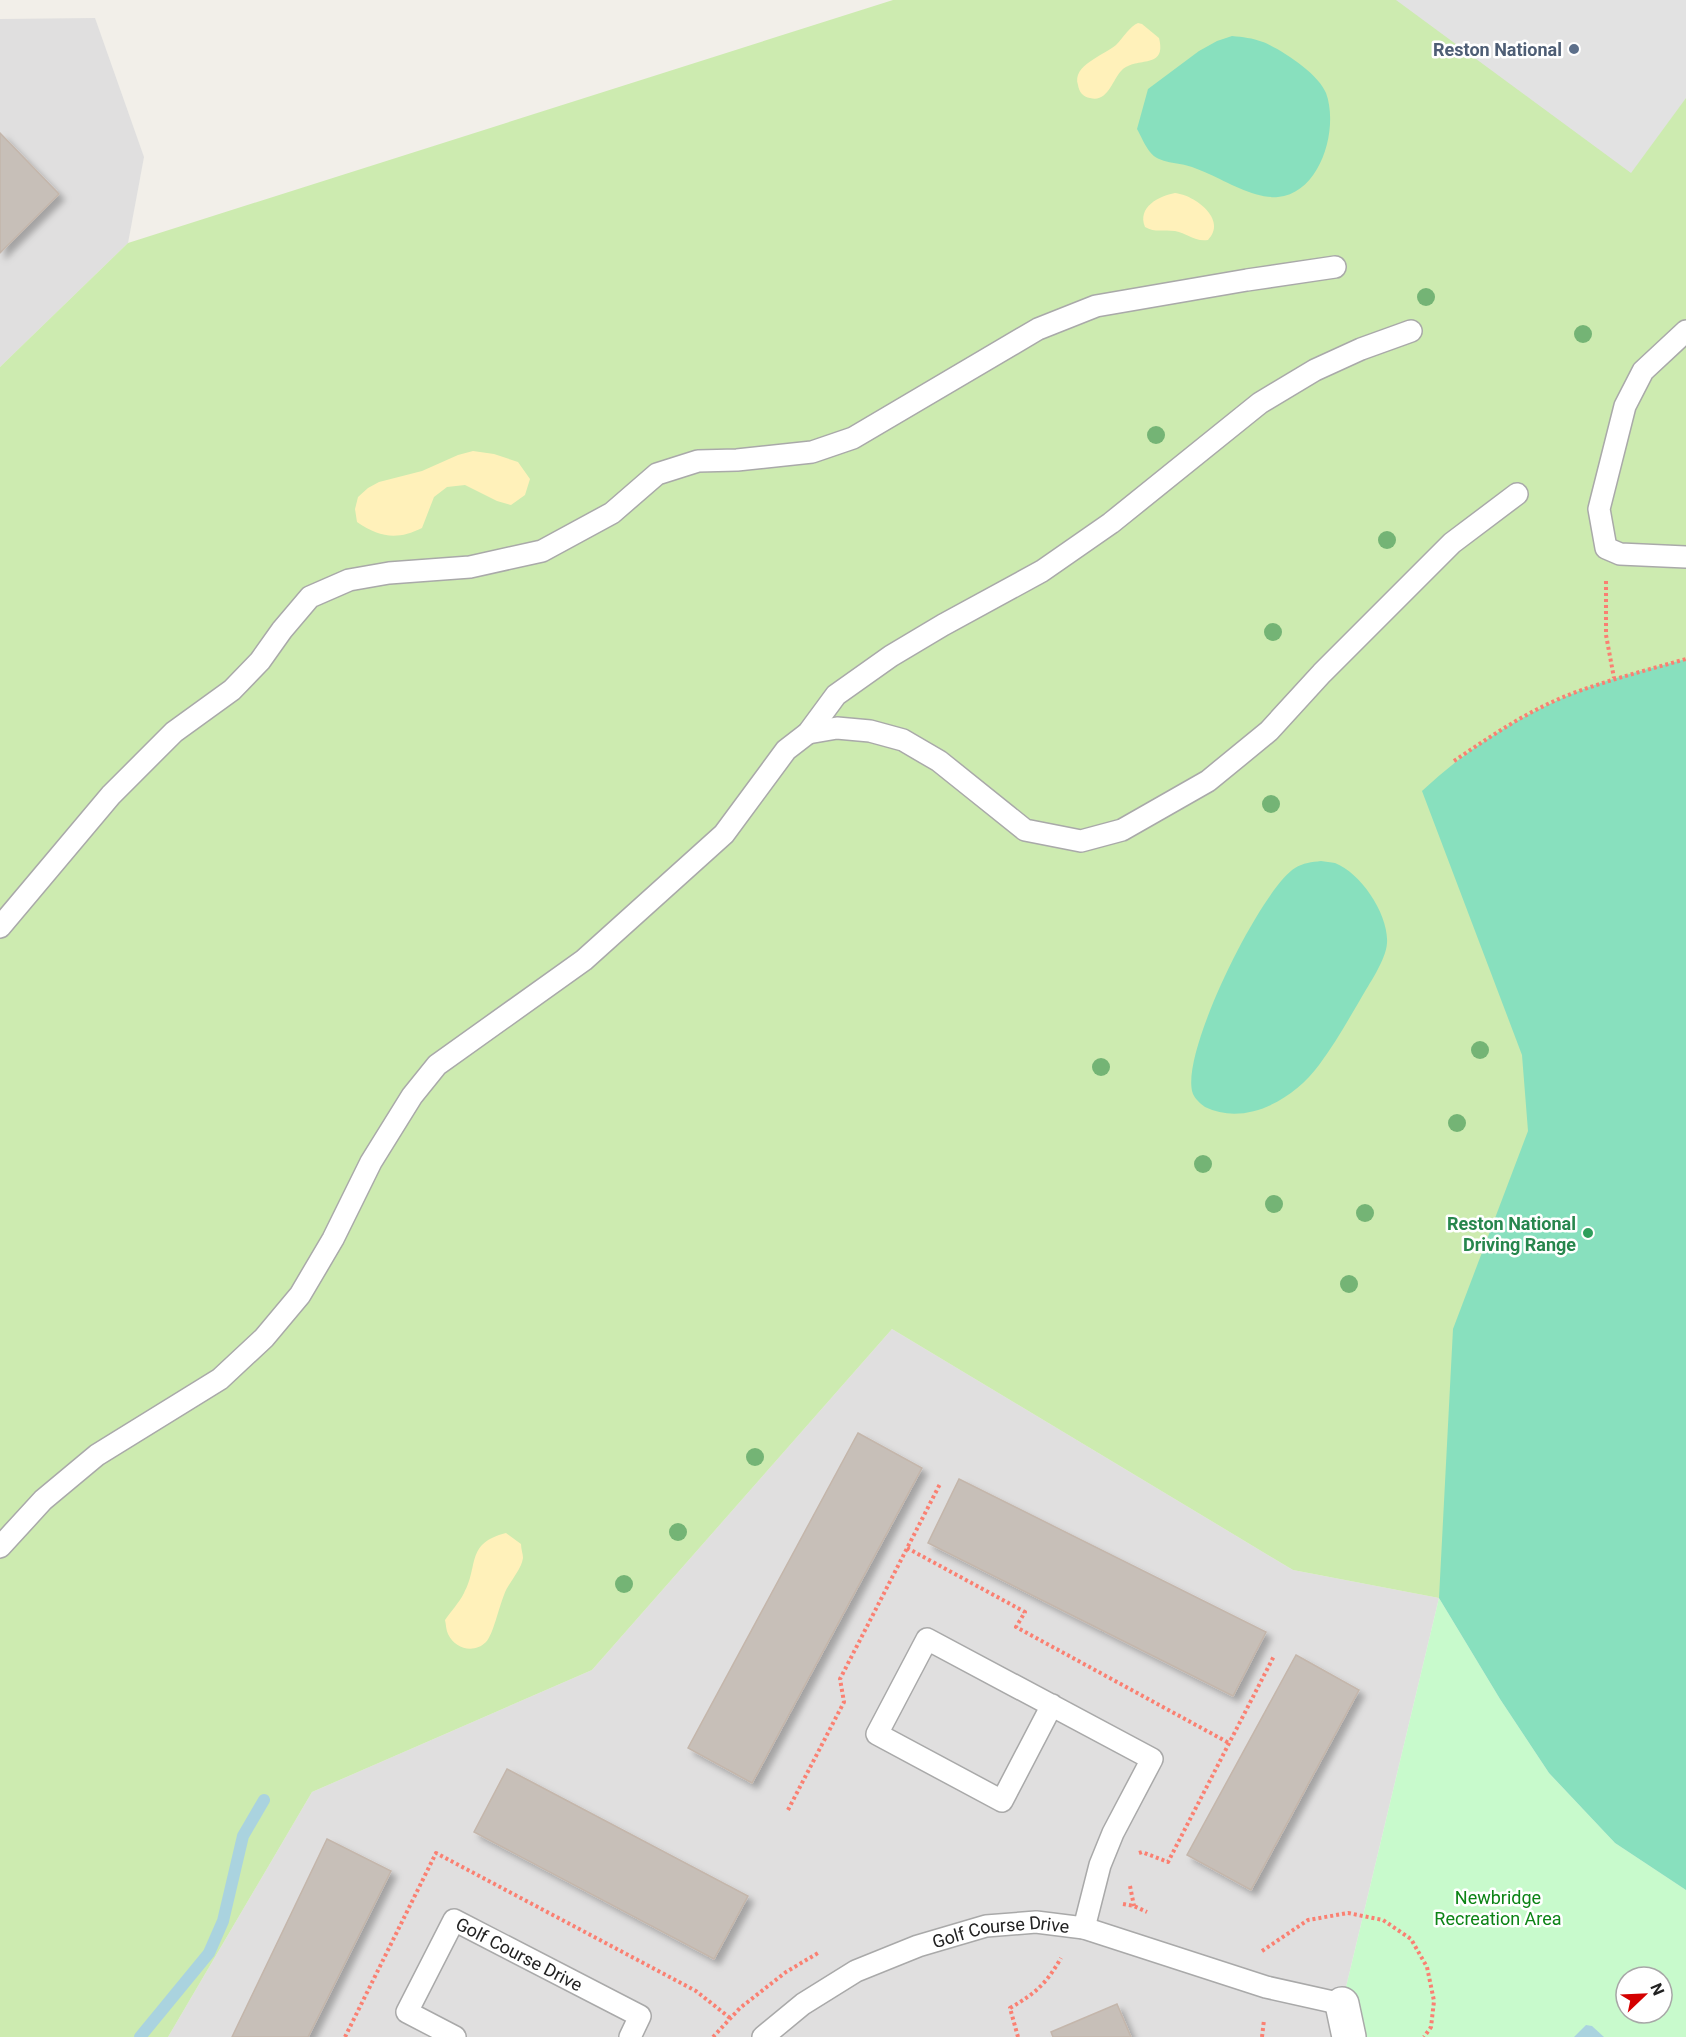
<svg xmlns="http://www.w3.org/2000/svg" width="1686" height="2037" font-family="Roboto,sans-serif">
<defs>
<filter id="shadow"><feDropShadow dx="5.5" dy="5.5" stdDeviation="3" flood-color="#0004"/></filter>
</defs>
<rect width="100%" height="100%" fill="#f2efe9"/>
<g fill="#e0dfdf">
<path d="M 95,18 L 144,157 L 128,243 L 0,367 L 0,19 Z"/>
<path d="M 892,1329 L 1293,1570 L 1439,1598 L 1342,2004 L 1349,2037 L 168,2037 L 312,1792 L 592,1670 Z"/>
</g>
<path fill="#cdebb0" d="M 893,0 L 1686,0 L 1686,1890 L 1439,1598 L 1293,1570 L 892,1329 L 592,1670 L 312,1792 L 168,2037 L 0,2037 L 0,367 L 128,243 Z"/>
<g fill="#fff1ba">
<path d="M 1138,23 L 1142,24 L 1159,38 C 1167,70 1137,56 1122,70 C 1112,80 1108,103 1090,98 C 1083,97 1079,92 1078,85 C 1072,65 1103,56 1116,45 C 1123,38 1130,26 1138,23 Z"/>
<path d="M 1175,193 C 1195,195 1228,220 1208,240 C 1194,242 1187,233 1175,231 C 1164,229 1155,233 1145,227 C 1137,207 1159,196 1175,193 Z"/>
<path d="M 473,451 L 494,454 L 518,462 L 530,479 L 525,495 L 511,505 L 497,501 L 465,485 L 447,487 L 434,497 L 422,528 C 398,540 380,538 357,522 L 355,509 L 358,497 L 368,488 L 379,482 L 422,471 L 458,455 Z"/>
<path d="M 506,1533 L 521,1544 C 521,1549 523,1554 523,1558 C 521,1571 508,1583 504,1595 C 499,1607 493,1635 486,1642 C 474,1654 455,1649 448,1634 C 446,1630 446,1624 445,1620 C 451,1611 459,1603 464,1593 C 479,1567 465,1543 506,1533 Z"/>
</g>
<path fill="#c8facc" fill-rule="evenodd" d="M 1439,1598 L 1500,1699 L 1549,1773 L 1615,1843 L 1686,1890 L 1686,2037 L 1349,2037 L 1342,2004 ZM 1626,1977 L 1662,1977 L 1662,2013 L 1626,2013 Z"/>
<g fill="#88e0be">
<path d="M 1232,36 C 1243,37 1252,38 1263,42 C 1281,49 1319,74 1326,93 C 1339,128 1321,193 1278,197 C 1256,199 1229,183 1209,174 C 1204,172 1198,169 1192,167 C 1179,162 1159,164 1150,152 C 1145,146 1141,136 1137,129 L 1148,89 L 1199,51 L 1217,41 Z"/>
<path d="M 1686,659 L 1686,1890 L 1615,1843 L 1549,1773 L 1500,1699 L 1439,1598 L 1453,1329 L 1528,1131 L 1522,1055 L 1422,791 C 1466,750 1512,720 1567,696 C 1605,679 1646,670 1686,659 Z"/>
<path d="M 1321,861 C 1325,862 1331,862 1335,863 C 1361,873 1389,915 1387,943 C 1386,960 1369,984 1360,1000 C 1347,1022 1334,1045 1319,1065 C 1294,1099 1246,1127 1205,1107 C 1201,1104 1195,1099 1193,1094 C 1178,1056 1261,889 1295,868 C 1303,863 1312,862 1321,861 Z"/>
</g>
<path fill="#e2e2e2" d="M 1396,0 L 1686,0 L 1686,98 L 1631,173 Z"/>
<path fill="#aad3df" d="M 1586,2025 L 1592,2026 L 1604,2037 L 1574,2037 Z"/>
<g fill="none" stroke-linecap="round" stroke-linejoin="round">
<path stroke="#aad3df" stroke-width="12" d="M 140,2037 L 209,1953 L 223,1921 L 243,1836 L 264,1800"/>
</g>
<g fill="#c7bfb8" stroke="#c4b6ab" stroke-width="1.5" filter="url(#shadow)">
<path d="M 0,133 L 59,194 L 0,253 Z"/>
<path d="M 858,1433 L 922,1468 L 752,1783 L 688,1748 Z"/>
<path d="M 959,1479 L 1266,1632 L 1233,1696 L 928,1543 Z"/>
<path d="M 1296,1655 L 1359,1690 L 1251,1890 L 1187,1855 Z"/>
<path d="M 507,1769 L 748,1896 L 714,1959 L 474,1832 Z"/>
<path d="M 327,1839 L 391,1871 L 308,2037 L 232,2037 Z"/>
<path d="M 1117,2004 L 1131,2037 L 1053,2037 L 1051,2032 Z"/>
</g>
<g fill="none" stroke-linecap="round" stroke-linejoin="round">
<defs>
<g id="service">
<path d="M 1686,331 L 1643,371 L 1625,406 L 1599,509 L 1606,548 L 1620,554 L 1686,557"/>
<path d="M 808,733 L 837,728 L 870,731 L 903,740 L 939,761 L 1025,830 L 1081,841 L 1122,830 L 1208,781 L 1269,731 L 1322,673 L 1452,543 L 1517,494"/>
<path d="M 0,927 L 111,795 L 174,732 L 232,690 L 260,661 L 282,630 L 310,597 L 349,580 L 389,573 L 470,567 L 542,551 L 612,513 L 657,474 L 698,461 L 737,460 L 812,452 L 853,438 L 1038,329 L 1096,306 L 1247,280 L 1335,267"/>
<path d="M 0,1547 L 43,1500 L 97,1455 L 220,1379 L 264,1338 L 300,1295 L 333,1239 L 371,1162 L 412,1096 L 437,1065 L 584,960 L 724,834 L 786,750 L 808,733 L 836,695 L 891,656 L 943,625 L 1042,571 L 1111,523 L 1260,403 L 1315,370 L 1361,349 L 1411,331"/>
<path d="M 1052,1705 L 1002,1801 L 877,1734 L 927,1639 L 1152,1759 L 1113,1833 L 1100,1865 L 1084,1928"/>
<path id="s1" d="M 455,2037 L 407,2012 L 454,1920 L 640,2016 L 630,2037"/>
<path id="s2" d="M 763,2037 L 803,2004 L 856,1971 L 918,1946 L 986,1926 L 1036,1922 L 1084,1928 L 1266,1987 L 1342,2004"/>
</g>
<path id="minor" d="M 1342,2004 L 1349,2037"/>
</defs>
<use href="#service" stroke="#a9a9a9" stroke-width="24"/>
<use href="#minor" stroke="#a9a9a9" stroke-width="36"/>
<g stroke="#fa8072" stroke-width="4" stroke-dasharray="3 3" stroke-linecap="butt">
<path d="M 1606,581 L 1606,635 L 1614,678"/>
<path d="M 1454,761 C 1491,736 1529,710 1571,694 C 1608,680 1647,670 1686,659"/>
<path d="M 907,1548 L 1025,1612 L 1016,1627 L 1229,1743"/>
<path d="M 788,1810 L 844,1702 L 840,1679 L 940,1484"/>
<path d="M 1139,1853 L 1142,1852 L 1168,1862 L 1274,1656"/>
<path d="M 1130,1886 L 1134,1906"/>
<path d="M 1123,1904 L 1134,1906 L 1147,1912"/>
<path d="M 1262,1951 L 1308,1920 L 1348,1913 L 1383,1920 L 1411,1939 L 1427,1967 L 1434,2001 L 1431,2027 L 1424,2037"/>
<path d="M 345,2037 L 436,1853 L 696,1991 L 730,2018"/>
<path d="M 713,2037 L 740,2008 L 786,1972 L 818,1953"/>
<path d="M 1018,2037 L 1010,2008 C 1036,1993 1046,1984 1061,1958"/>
<path d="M 1262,2037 L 1264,2020"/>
</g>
<use href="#service" stroke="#fff" stroke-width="21"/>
<use href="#minor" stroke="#fff" stroke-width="33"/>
</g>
<g fill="#74b475">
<circle cx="1426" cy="297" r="9"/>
<circle cx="1583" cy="334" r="9"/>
<circle cx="1156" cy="435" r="9"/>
<circle cx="1387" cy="540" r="9"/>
<circle cx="1273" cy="632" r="9"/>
<circle cx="1271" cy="804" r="9"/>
<circle cx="1480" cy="1050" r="9"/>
<circle cx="1101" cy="1067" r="9"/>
<circle cx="1457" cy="1123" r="9"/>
<circle cx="1203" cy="1164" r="9"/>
<circle cx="1274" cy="1204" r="9"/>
<circle cx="1365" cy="1213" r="9"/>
<circle cx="1349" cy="1284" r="9"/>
<circle cx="755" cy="1457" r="9"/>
<circle cx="678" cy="1532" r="9"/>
<circle cx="624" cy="1584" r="9"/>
</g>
<circle fill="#5c6f8a" stroke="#fff" stroke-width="2" cx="1574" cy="49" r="6"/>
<circle fill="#2e9e5b" stroke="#fff" stroke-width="2" cx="1588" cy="1233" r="6"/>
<g text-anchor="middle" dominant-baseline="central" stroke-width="5" stroke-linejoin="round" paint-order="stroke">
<g font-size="18" font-weight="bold" fill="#4e5e75" stroke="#fff" text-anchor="end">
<text x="1562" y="49">Reston National</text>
</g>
<g font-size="18" font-weight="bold" fill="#27864d" stroke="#fff" text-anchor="end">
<text x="1576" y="1223">Reston National<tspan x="1576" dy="21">Driving Range</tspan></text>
</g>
<g font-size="18" fill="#0c8416" stroke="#fff">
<text x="1498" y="1897">Newbridge<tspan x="1498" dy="21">Recreation Area</tspan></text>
</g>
<g font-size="18" fill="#222" stroke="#fff">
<text stroke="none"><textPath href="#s2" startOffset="266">Golf Course Drive</textPath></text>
<text stroke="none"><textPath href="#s1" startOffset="231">Golf Course Drive</textPath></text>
</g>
</g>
<g transform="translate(1644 1995) rotate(67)"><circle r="28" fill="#ffffff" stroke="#a7a7a7" stroke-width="1.5"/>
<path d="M0-4.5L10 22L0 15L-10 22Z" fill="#d40000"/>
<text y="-9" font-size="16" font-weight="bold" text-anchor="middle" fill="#222222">N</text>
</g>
</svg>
